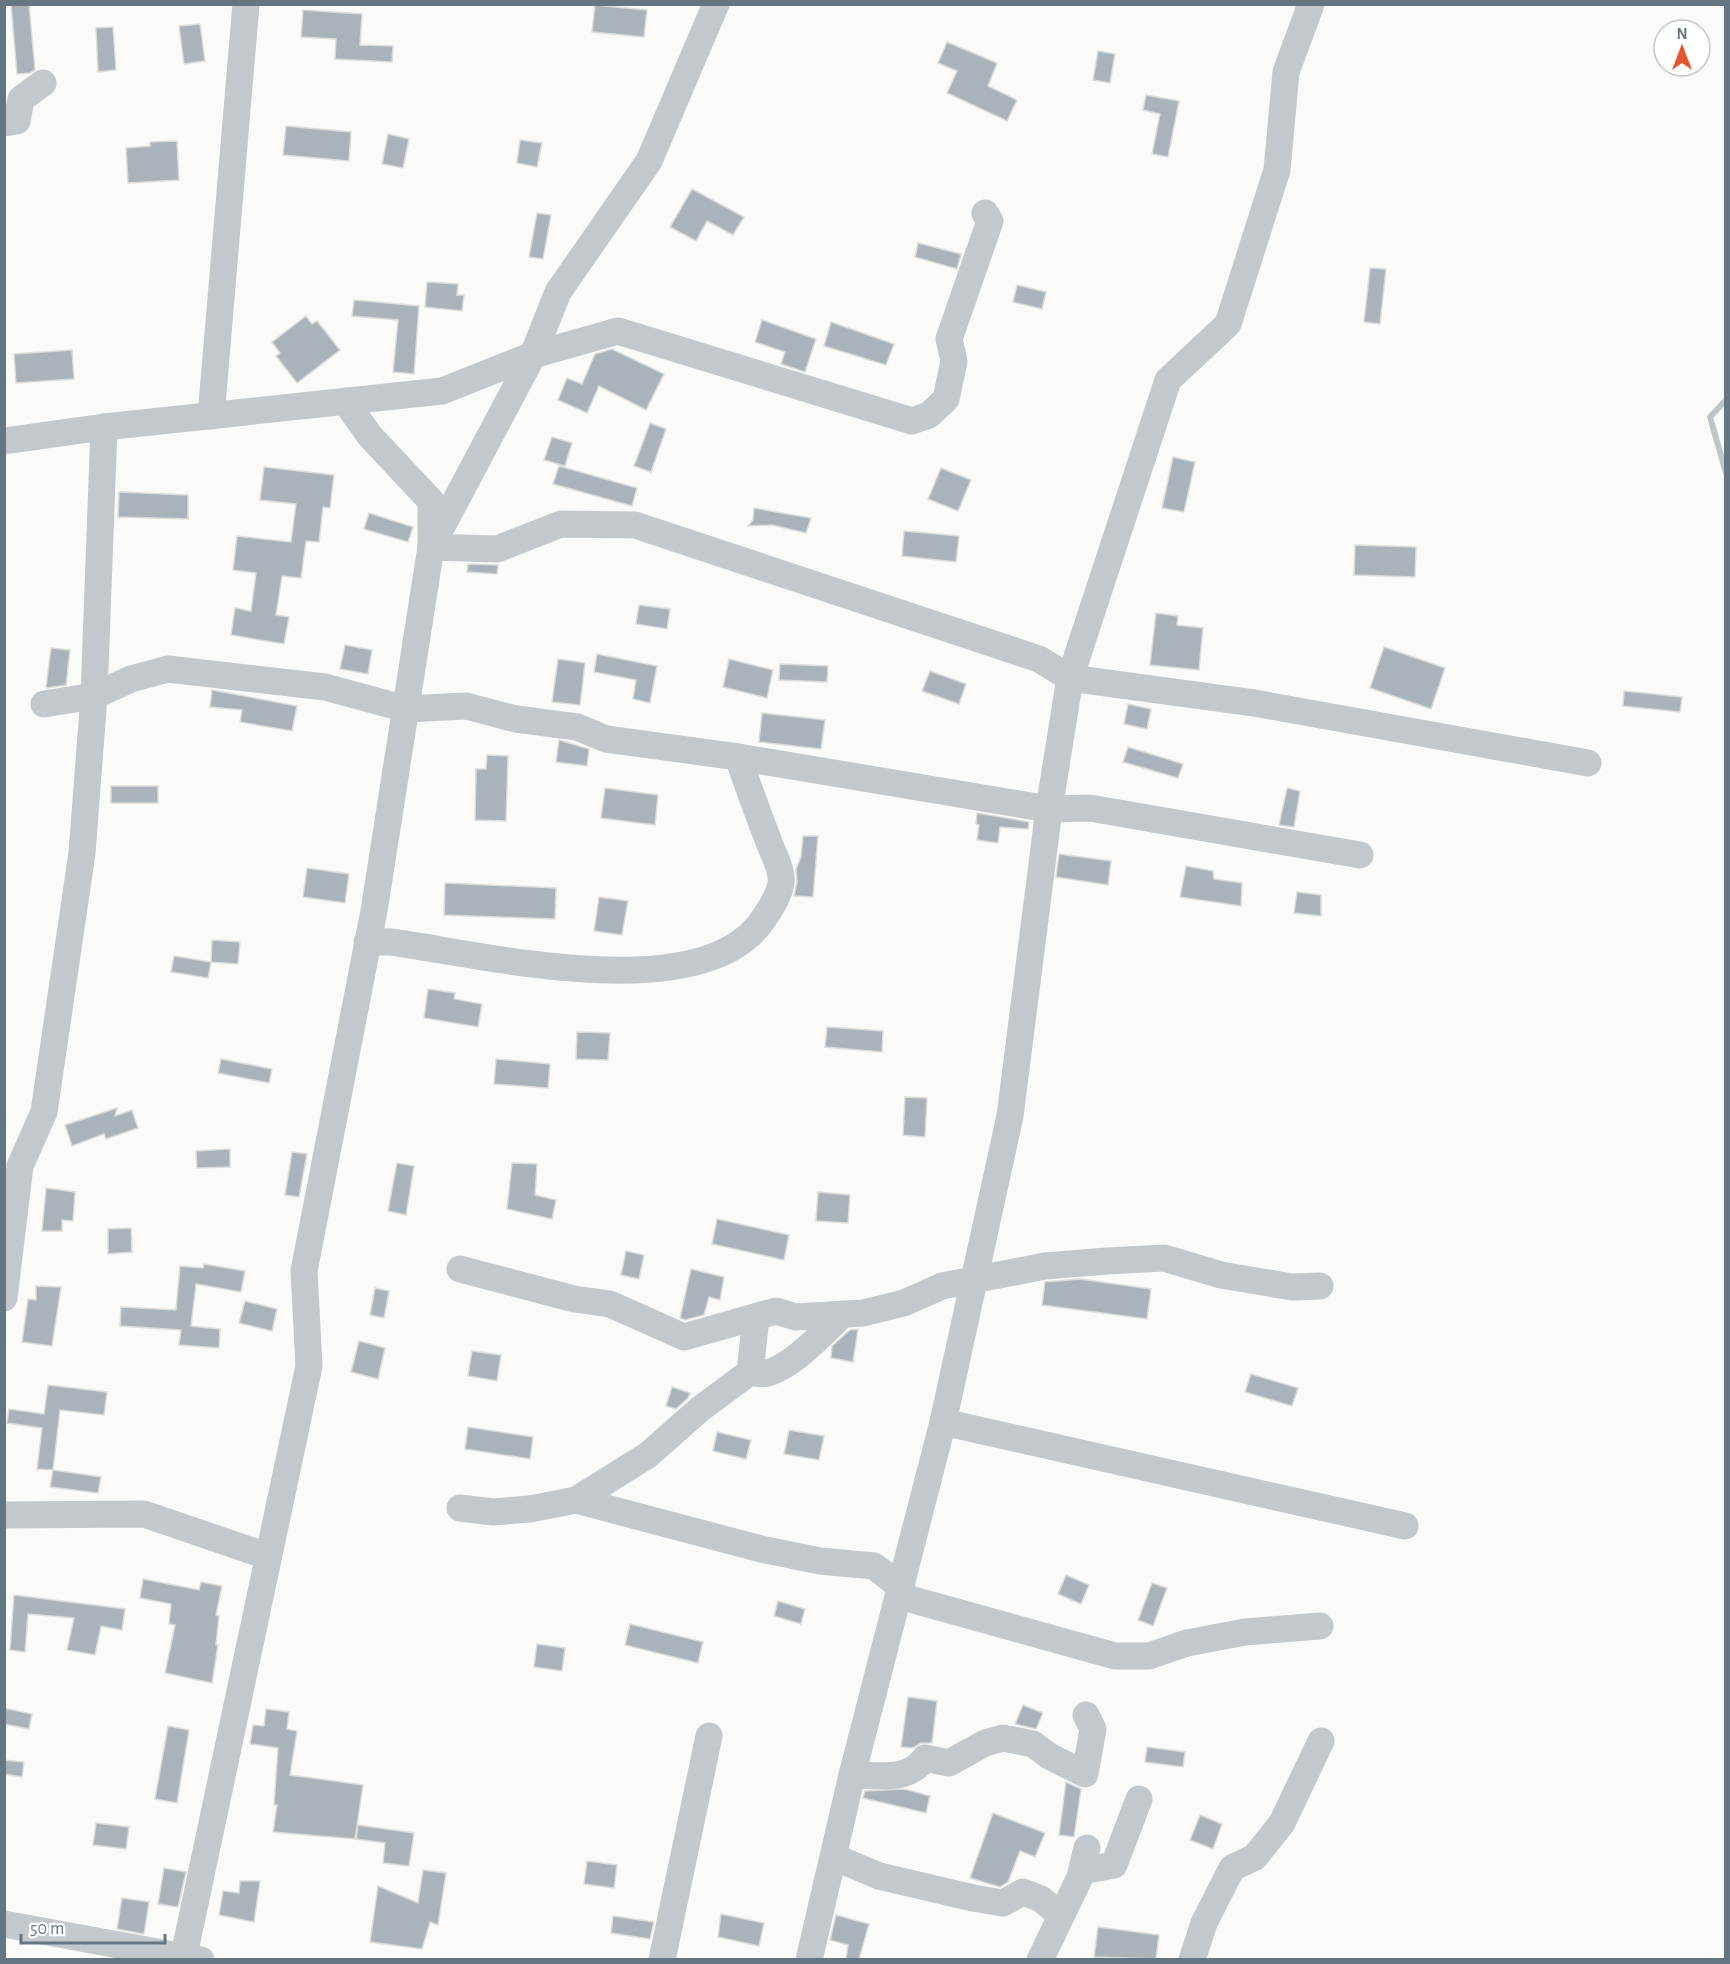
<svg xmlns="http://www.w3.org/2000/svg" width="1730" height="1964" font-family="'Alegreya Sans',sans-serif">
<rect width="100%" height="100%" fill="#fafaf8"/>
<g fill="none" stroke-linecap="round" stroke-linejoin="round">
<path stroke="#bbc7cb" stroke-width="6" d="M 1726,400 L 1710,417 L 1726,473"/>
</g>
<g fill="#aab3b9" stroke="#dcdcda" stroke-width="1.5">
<path d="M 11,4 L 29,4 L 35,70 L 30,73 L 17,74 Z"/>
<path d="M 595,5 L 647,10 L 644,37 L 592,32 Z"/>
<path d="M 303,10 L 362,14 L 360,45 L 393,46 L 392,62 L 335,59 L 336,39 L 301,37 Z"/>
<path d="M 200,24 L 205,61 L 184,64 L 179,26 Z"/>
<path d="M 113,27 L 116,70 L 98,72 L 96,28 Z"/>
<path d="M 947,42 L 997,63 L 988,86 L 1017,100 L 1007,121 L 947,93 L 957,71 L 938,63 Z"/>
<path d="M 1098,51 L 1115,54 L 1110,83 L 1093,80 Z"/>
<path d="M 1146,95 L 1179,101 L 1168,157 L 1152,154 L 1160,114 L 1143,110 Z"/>
<path d="M 286,126 L 351,132 L 349,161 L 283,155 Z"/>
<path d="M 388,134 L 409,139 L 403,168 L 382,164 Z"/>
<path d="M 520,140 L 542,143 L 537,167 L 517,163 Z"/>
<path d="M 177,141 L 179,180 L 128,183 L 126,148 L 150,146 L 150,142 Z"/>
<path d="M 692,189 L 744,217 L 733,235 L 707,221 L 696,241 L 670,227 Z"/>
<path d="M 537,213 L 551,215 L 543,259 L 529,257 Z"/>
<path d="M 918,243 L 961,254 L 957,269 L 915,257 Z"/>
<path d="M 1370,268 L 1386,269 L 1380,324 L 1364,322 Z"/>
<path d="M 427,282 L 458,284 L 457,295 L 464,295 L 462,311 L 425,307 Z"/>
<path d="M 1017,285 L 1046,292 L 1042,309 L 1013,302 Z"/>
<path d="M 354,300 L 419,306 L 414,374 L 393,372 L 398,320 L 352,316 Z"/>
<path d="M 306,316 L 312,324 L 317,321 L 340,350 L 297,383 L 276,356 L 280,353 L 272,342 Z"/>
<path d="M 762,320 L 816,339 L 805,372 L 781,364 L 785,352 L 755,342 Z"/>
<path d="M 831,322 L 894,344 L 886,365 L 824,346 Z"/>
<path d="M 612,349 L 664,374 L 646,410 L 599,386 L 587,413 L 558,400 L 567,378 L 582,384 L 595,354 Z"/>
<path d="M 72,350 L 74,379 L 16,383 L 14,354 Z"/>
<path d="M 650,423 L 666,429 L 651,472 L 634,466 Z"/>
<path d="M 552,437 L 572,443 L 565,466 L 544,460 Z"/>
<path d="M 1173,457 L 1195,462 L 1184,512 L 1162,508 Z"/>
<path d="M 559,466 L 637,488 L 632,506 L 553,484 Z"/>
<path d="M 264,467 L 334,475 L 330,508 L 323,507 L 319,542 L 306,541 L 301,578 L 282,576 L 276,615 L 289,617 L 284,644 L 231,635 L 235,608 L 251,611 L 256,573 L 233,570 L 237,536 L 291,542 L 296,504 L 260,500 Z"/>
<path d="M 941,468 L 971,480 L 958,511 L 928,499 Z"/>
<path d="M 119,492 L 188,495 L 188,519 L 118,517 Z"/>
<path d="M 754,508 L 811,518 L 806,533 L 772,525 L 748,526 L 753,520 Z"/>
<path d="M 369,513 L 413,527 L 408,542 L 364,529 Z"/>
<path d="M 904,531 L 959,536 L 956,562 L 902,556 Z"/>
<path d="M 1355,545 L 1416,547 L 1415,577 L 1354,575 Z"/>
<path d="M 468,564 L 498,565 L 497,574 L 467,572 Z"/>
<path d="M 639,605 L 670,609 L 667,629 L 636,624 Z"/>
<path d="M 1156,613 L 1178,616 L 1177,625 L 1203,628 L 1199,670 L 1150,665 Z"/>
<path d="M 345,645 L 372,650 L 368,674 L 340,669 Z"/>
<path d="M 1384,647 L 1445,668 L 1431,709 L 1370,688 Z"/>
<path d="M 51,648 L 70,650 L 66,685 L 46,688 Z"/>
<path d="M 597,654 L 657,666 L 650,703 L 633,699 L 636,680 L 594,672 Z"/>
<path d="M 558,659 L 585,663 L 580,705 L 552,702 Z"/>
<path d="M 729,659 L 773,670 L 767,698 L 723,687 Z"/>
<path d="M 780,664 L 828,666 L 827,682 L 779,680 Z"/>
<path d="M 930,671 L 966,684 L 959,704 L 922,691 Z"/>
<path d="M 212,690 L 297,706 L 292,731 L 240,722 L 242,710 L 210,707 Z"/>
<path d="M 1624,691 L 1682,697 L 1680,712 L 1623,706 Z"/>
<path d="M 1128,704 L 1151,709 L 1147,729 L 1124,724 Z"/>
<path d="M 762,713 L 825,720 L 821,749 L 759,742 Z"/>
<path d="M 559,740 L 589,749 L 587,766 L 556,762 Z"/>
<path d="M 1128,747 L 1183,764 L 1178,778 L 1123,762 Z"/>
<path d="M 487,755 L 508,756 L 506,821 L 475,820 L 476,769 L 486,769 Z"/>
<rect x="111" y="786" width="47" height="17"/>
<path d="M 605,788 L 658,795 L 655,825 L 601,818 Z"/>
<path d="M 1287,788 L 1300,791 L 1294,827 L 1279,825 Z"/>
<path d="M 977,813 L 1029,822 L 1028,829 L 1000,827 L 998,843 L 977,840 L 979,825 L 976,824 Z"/>
<path d="M 803,836 L 818,836 L 813,897 L 794,896 L 797,882 L 796,869 L 801,857 Z"/>
<path d="M 1059,854 L 1111,861 L 1108,885 L 1056,877 Z"/>
<path d="M 1186,866 L 1213,871 L 1214,879 L 1242,883 L 1241,906 L 1180,897 Z"/>
<path d="M 307,868 L 349,874 L 345,903 L 303,897 Z"/>
<path d="M 445,883 L 556,888 L 555,919 L 444,915 Z"/>
<path d="M 1297,892 L 1321,895 L 1321,916 L 1294,913 Z"/>
<path d="M 599,897 L 628,901 L 622,935 L 594,931 Z"/>
<path d="M 212,940 L 240,942 L 238,964 L 211,962 Z"/>
<path d="M 174,956 L 211,962 L 208,978 L 171,972 Z"/>
<path d="M 428,989 L 455,993 L 454,999 L 482,1004 L 478,1027 L 424,1018 Z"/>
<path d="M 827,1027 L 883,1031 L 882,1052 L 825,1047 Z"/>
<path d="M 577,1032 L 610,1033 L 608,1060 L 576,1059 Z"/>
<path d="M 221,1059 L 272,1069 L 269,1083 L 218,1073 Z"/>
<path d="M 496,1059 L 550,1064 L 548,1088 L 494,1084 Z"/>
<path d="M 905,1097 L 927,1098 L 925,1137 L 903,1135 Z"/>
<path d="M 117,1108 L 115,1116 L 132,1110 L 138,1128 L 106,1139 L 104,1134 L 72,1146 L 65,1125 Z"/>
<path d="M 230,1149 L 230,1167 L 197,1168 L 196,1151 Z"/>
<path d="M 292,1152 L 307,1154 L 299,1197 L 285,1195 Z"/>
<path d="M 397,1163 L 414,1166 L 406,1215 L 388,1211 Z"/>
<path d="M 512,1163 L 537,1164 L 535,1195 L 556,1200 L 552,1219 L 507,1209 Z"/>
<path d="M 46,1188 L 75,1192 L 73,1221 L 62,1220 L 62,1231 L 42,1231 Z"/>
<path d="M 818,1192 L 850,1195 L 848,1223 L 816,1221 Z"/>
<path d="M 717,1219 L 789,1235 L 784,1260 L 712,1244 Z"/>
<path d="M 131,1228 L 132,1252 L 108,1254 L 108,1229 Z"/>
<path d="M 626,1251 L 644,1255 L 639,1279 L 621,1275 Z"/>
<path d="M 204,1264 L 245,1271 L 241,1292 L 196,1284 L 191,1326 L 220,1329 L 219,1348 L 179,1345 L 181,1330 L 120,1326 L 121,1307 L 176,1310 L 180,1266 L 203,1268 Z"/>
<path d="M 691,1269 L 724,1277 L 720,1300 L 709,1297 L 704,1315 L 685,1320 L 680,1318 Z"/>
<path d="M 1080,1279 L 1151,1289 L 1147,1319 L 1042,1305 L 1045,1282 Z"/>
<path d="M 36,1286 L 61,1287 L 52,1346 L 22,1342 L 28,1299 L 36,1300 Z"/>
<path d="M 375,1288 L 389,1291 L 384,1318 L 370,1315 Z"/>
<path d="M 245,1301 L 277,1309 L 272,1331 L 239,1323 Z"/>
<path d="M 858,1329 L 853,1362 L 831,1358 L 832,1346 L 850,1330 Z"/>
<path d="M 359,1341 L 385,1348 L 378,1379 L 351,1372 Z"/>
<path d="M 472,1351 L 501,1355 L 497,1381 L 468,1376 Z"/>
<path d="M 1251,1374 L 1298,1388 L 1292,1406 L 1245,1392 Z"/>
<path d="M 48,1385 L 107,1392 L 104,1415 L 60,1410 L 53,1470 L 37,1469 L 42,1428 L 7,1423 L 9,1409 L 44,1414 Z"/>
<path d="M 672,1387 L 690,1393 L 688,1398 L 676,1409 L 666,1406 Z"/>
<path d="M 468,1427 L 533,1437 L 530,1459 L 465,1449 Z"/>
<path d="M 789,1430 L 824,1436 L 819,1460 L 784,1454 Z"/>
<path d="M 717,1432 L 751,1440 L 746,1459 L 713,1451 Z"/>
<path d="M 53,1470 L 101,1477 L 98,1493 L 50,1487 Z"/>
<path d="M 1066,1575 L 1089,1585 L 1081,1604 L 1058,1594 Z"/>
<path d="M 143,1579 L 199,1590 L 201,1582 L 222,1586 L 216,1615 L 219,1616 L 216,1645 L 218,1645 L 212,1683 L 165,1673 L 175,1625 L 169,1624 L 171,1604 L 140,1598 Z"/>
<path d="M 1152,1583 L 1167,1588 L 1153,1626 L 1138,1620 Z"/>
<path d="M 14,1595 L 125,1609 L 122,1630 L 101,1626 L 95,1655 L 67,1650 L 74,1618 L 28,1614 L 25,1652 L 10,1650 Z"/>
<path d="M 778,1601 L 805,1609 L 801,1624 L 774,1616 Z"/>
<path d="M 630,1624 L 703,1642 L 698,1663 L 625,1645 Z"/>
<path d="M 537,1644 L 565,1648 L 562,1671 L 534,1667 Z"/>
<path d="M 908,1697 L 937,1701 L 932,1743 L 921,1743 L 913,1748 L 901,1747 Z"/>
<path d="M 1023,1705 L 1043,1713 L 1036,1729 L 1015,1724 Z"/>
<path d="M 4,1708 L 32,1714 L 29,1729 L 4,1724 Z"/>
<path d="M 266,1709 L 289,1712 L 287,1729 L 297,1731 L 290,1775 L 363,1785 L 355,1839 L 273,1832 L 277,1805 L 274,1805 L 278,1748 L 250,1744 L 253,1725 L 264,1726 Z"/>
<path d="M 168,1726 L 189,1730 L 177,1803 L 155,1799 Z"/>
<path d="M 1147,1747 L 1185,1752 L 1183,1767 L 1145,1762 Z"/>
<path d="M 4,1760 L 24,1762 L 22,1777 L 4,1774 Z"/>
<path d="M 1066,1782 L 1081,1789 L 1074,1837 L 1059,1835 Z"/>
<path d="M 904,1789 L 930,1796 L 926,1813 L 863,1798 L 865,1791 Z"/>
<path d="M 993,1813 L 1045,1833 L 1035,1857 L 1020,1851 L 1008,1882 L 1000,1887 L 970,1878 Z"/>
<path d="M 1200,1815 L 1222,1824 L 1213,1849 L 1190,1840 Z"/>
<path d="M 96,1823 L 129,1827 L 126,1849 L 93,1845 Z"/>
<path d="M 358,1825 L 414,1833 L 409,1866 L 383,1863 L 385,1843 L 356,1839 Z"/>
<path d="M 587,1861 L 617,1865 L 614,1888 L 584,1884 Z"/>
<path d="M 164,1868 L 186,1872 L 178,1907 L 158,1904 Z"/>
<path d="M 423,1870 L 446,1873 L 438,1925 L 430,1922 L 422,1949 L 370,1942 L 378,1886 L 418,1903 Z"/>
<path d="M 240,1881 L 260,1881 L 254,1922 L 219,1915 L 223,1891 L 239,1893 Z"/>
<path d="M 122,1898 L 149,1902 L 144,1934 L 117,1929 Z"/>
<path d="M 721,1914 L 764,1923 L 759,1946 L 718,1937 Z"/>
<path d="M 836,1915 L 869,1924 L 859,1959 L 846,1959 L 848,1945 L 830,1940 Z"/>
<path d="M 613,1916 L 654,1922 L 650,1939 L 611,1933 Z"/>
<path d="M 1098,1927 L 1159,1935 L 1156,1959 L 1094,1957 Z"/>
</g>
<g fill="none" stroke-linecap="round" stroke-linejoin="round">
<g stroke="#c3c8cc" stroke-width="27">
<path d="M 4,123 L 17,121 L 21,99 L 43,83"/>
<path d="M 345,401 L 370,436 L 431,501 L 431,543"/>
<path d="M 211,416 L 246,4"/>
<path d="M 4,441 L 104,427 L 442,391 L 533,355 L 618,331 L 912,421 L 929,415 L 946,399 L 954,361 L 949,339 L 990,221 L 985,213"/>
<path d="M 431,547 L 533,355 L 558,292 L 649,161 L 716,4"/>
<path d="M 44,704 L 94,696 L 131,679 L 168,669 L 325,687 L 406,709 L 466,706 L 516,719 L 577,727 L 606,739 L 738,757 L 1049,809 L 1090,808 L 1360,855"/>
<path d="M 367,942 L 391,942 C 481,954 705,1011 764,918 C 771,908 783,889 781,877 C 780,865 773,853 769,842 C 758,814 748,786 738,757"/>
<path d="M 460,1269 L 574,1299 L 610,1304 L 684,1337 L 776,1311 L 796,1317 L 863,1313 L 904,1303 L 942,1286 L 1045,1266 L 1107,1261 L 1164,1258 L 1221,1275 L 1292,1287 L 1320,1286"/>
<path d="M 4,1298 L 20,1166 L 44,1112 L 82,853 L 94,696 L 104,427"/>
<path d="M 750,1372 L 756,1317"/>
<path d="M 943,1422 L 1405,1526"/>
<path d="M 576,1500 L 648,1455 L 700,1409 L 750,1372 C 755,1373 763,1375 768,1373 C 794,1365 823,1333 842,1315"/>
<path d="M 460,1508 L 493,1512 L 530,1509 L 576,1500 L 761,1549 L 820,1561 L 874,1566 L 901,1587"/>
<path d="M 4,1515 L 144,1514 L 267,1556"/>
<path d="M 899,1596 L 1115,1656 L 1149,1656 L 1187,1643 L 1245,1632 L 1320,1626"/>
<path d="M 852,1775 C 879,1775 908,1782 925,1758 L 949,1763 L 985,1743 L 1003,1738 L 1033,1744 L 1049,1756 L 1085,1774 L 1093,1729 L 1086,1715"/>
<path d="M 834,1857 L 879,1876 L 973,1898 L 1003,1903 L 1023,1892 L 1041,1899 L 1061,1915"/>
<path d="M 1083,1865 L 1087,1870 L 1114,1865 L 1139,1799"/>
<path d="M 4,1924 L 201,1960"/>
<path d="M 183,1960 L 309,1366 L 304,1271 L 374,911 L 431,547 L 497,549 L 561,524 L 635,525 L 1039,659 L 1070,678 L 1254,703 L 1588,763"/>
<path d="M 662,1960 L 709,1736"/>
<path d="M 809,1960 L 852,1775 L 943,1422 L 1010,1116 L 1049,809 L 1070,678 L 1168,380 L 1228,324 L 1277,170 L 1286,72 L 1311,4"/>
<path d="M 1040,1960 L 1080,1877 L 1087,1848"/>
<path d="M 1192,1960 L 1204,1923 L 1232,1868 L 1255,1857 L 1282,1823 L 1321,1741"/>
</g>
</g>
<rect width="1730" height="1964" fill="none" stroke="#657683" stroke-width="12"/>
<g transform="translate(1682 48)"><circle r="28" fill="#ffffff" stroke="#c1c8cd" stroke-width="1.5"/>
<path d="M0-4.5L10 22L0 15L-10 22Z" fill="#e4572e"/>
<text y="-9" font-size="16" font-weight="bold" text-anchor="middle" fill="#657683">N</text>
</g>
<path d="M21 1934v9h144v-9" fill="none" stroke="#657683" stroke-width="3"/>
<text x="30" y="1934" font-size="18" fill="#657683" stroke="#ffffff" stroke-width="4.5" paint-order="stroke">50 m</text>
</svg>
